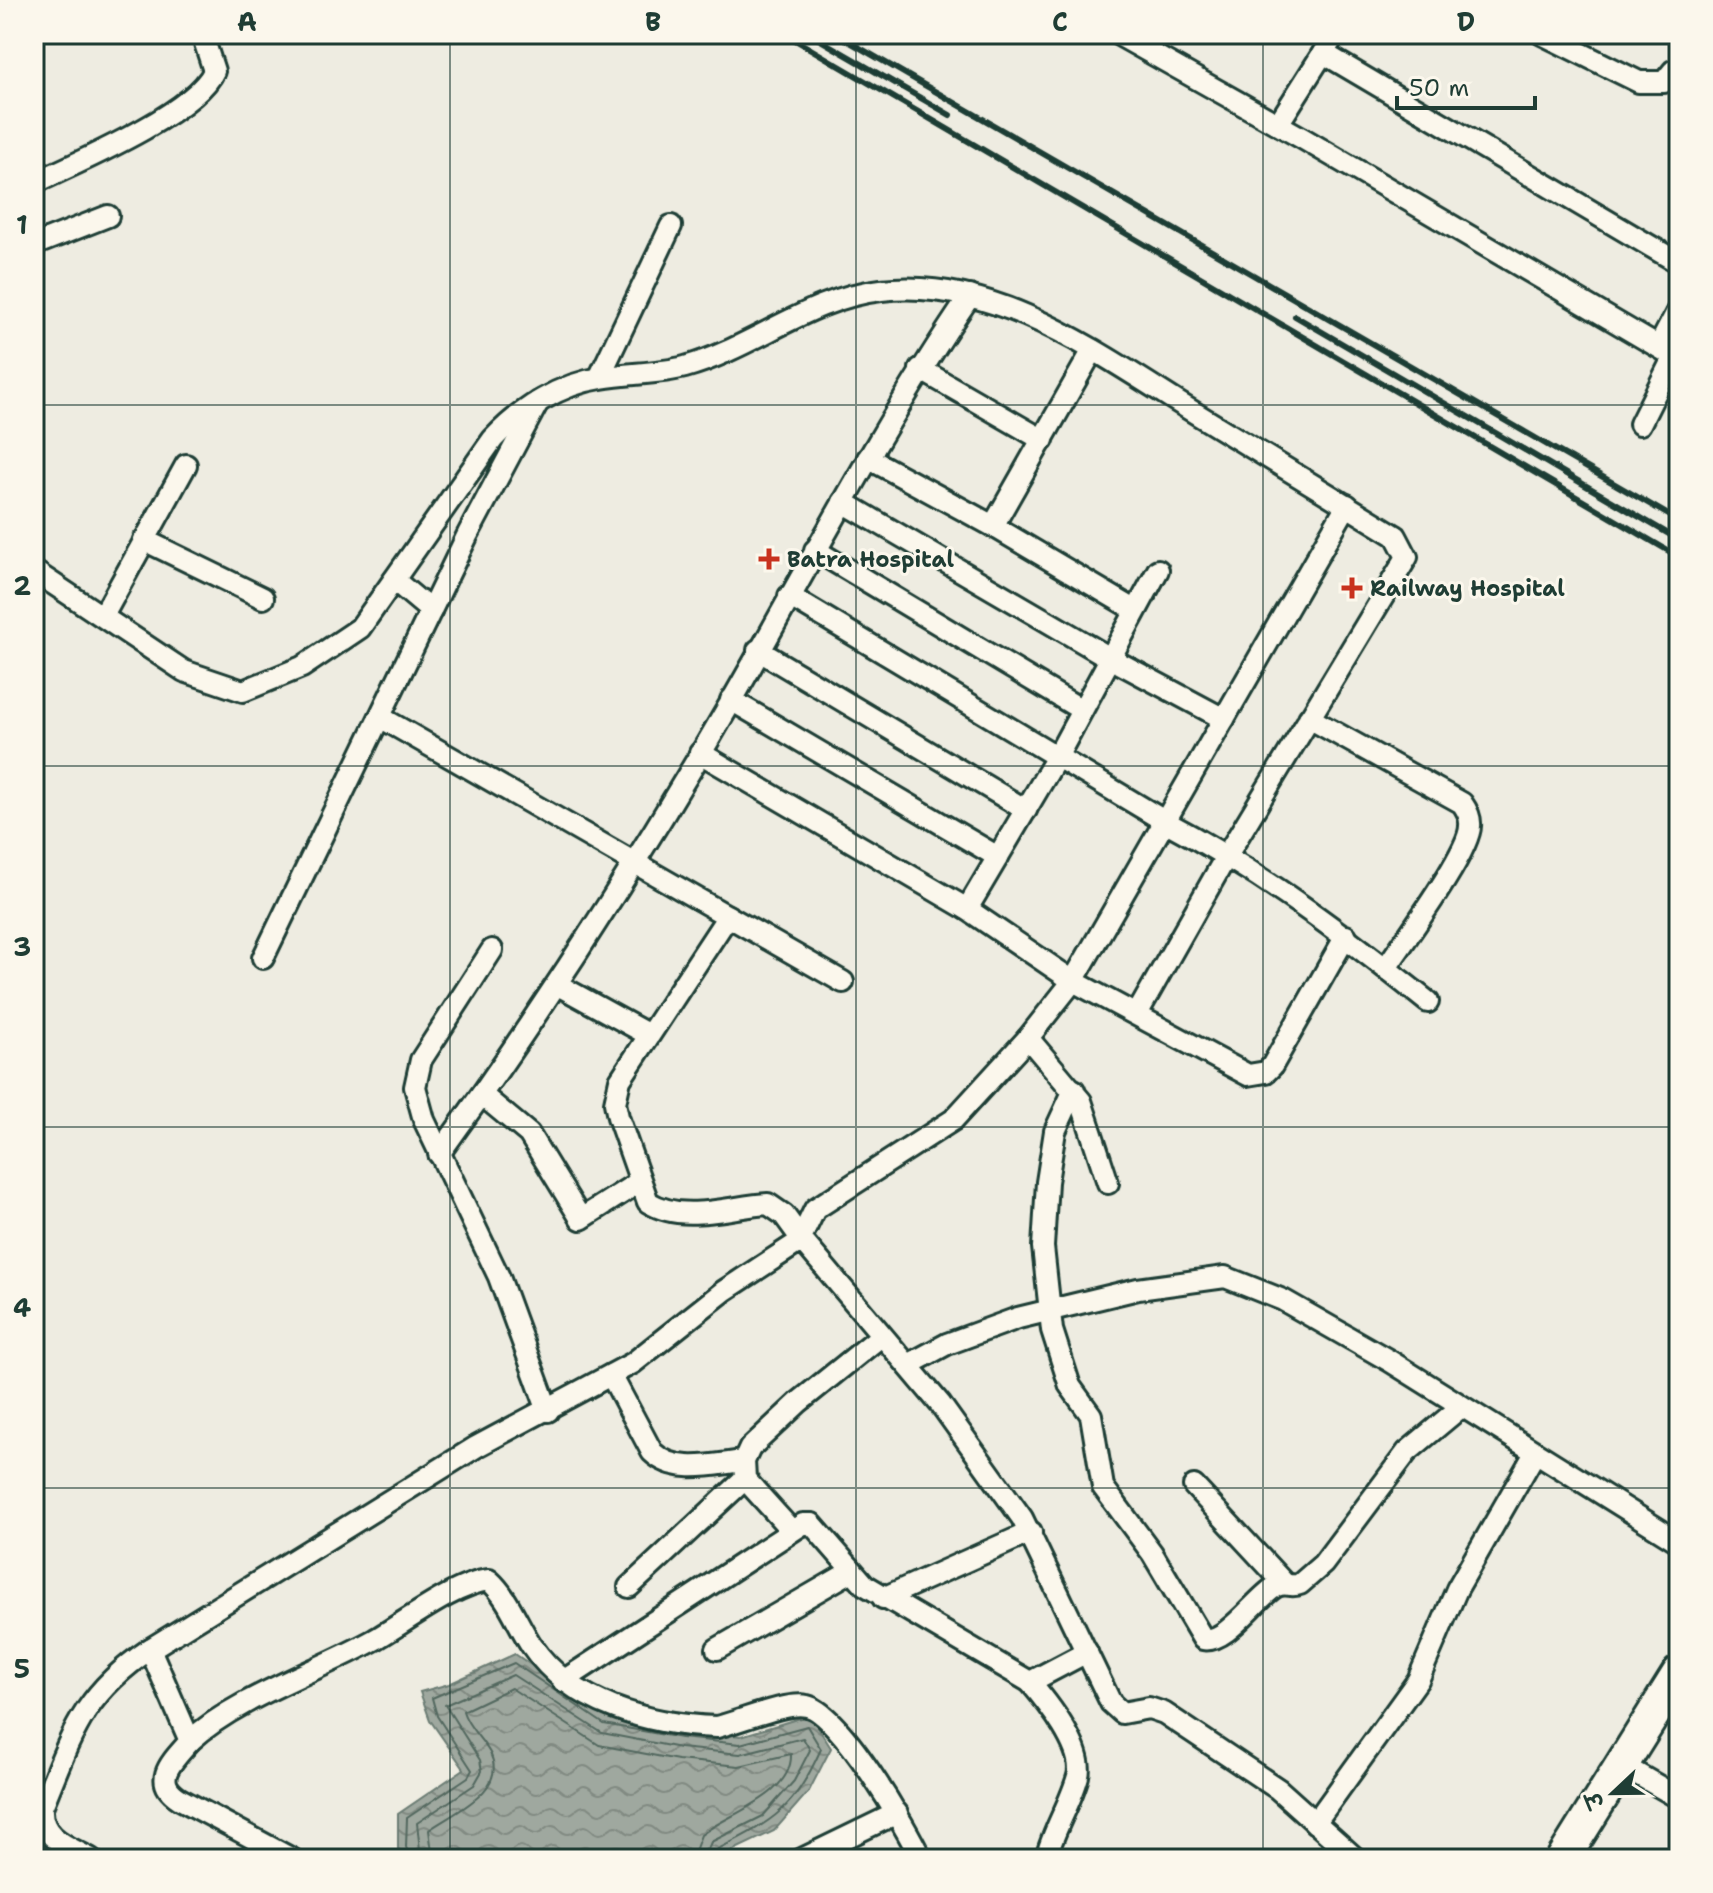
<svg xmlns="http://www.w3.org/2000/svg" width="1713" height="1893" font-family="'Shantell Sans','Playpen Sans Deva',sans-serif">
<defs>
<pattern id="water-waves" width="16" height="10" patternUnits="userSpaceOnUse" patternTransform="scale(2)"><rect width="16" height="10" fill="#9fa89f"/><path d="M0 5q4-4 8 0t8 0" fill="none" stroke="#818a82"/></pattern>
</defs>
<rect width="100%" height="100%" fill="#eeece1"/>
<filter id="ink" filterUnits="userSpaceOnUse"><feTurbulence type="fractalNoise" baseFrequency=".0125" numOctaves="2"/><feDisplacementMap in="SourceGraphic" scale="16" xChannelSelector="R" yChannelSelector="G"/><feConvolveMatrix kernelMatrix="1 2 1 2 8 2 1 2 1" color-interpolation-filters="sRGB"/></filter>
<g filter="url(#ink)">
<path fill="url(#water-waves)" stroke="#6c7d74" stroke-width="2" d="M 515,1654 L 606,1716 L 682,1730 L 741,1736 L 810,1715 L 831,1748 L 809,1791 L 774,1831 L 715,1859 L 406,1859 L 398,1852 L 398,1814 L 464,1769 L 430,1720 L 420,1692 L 449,1684 Z"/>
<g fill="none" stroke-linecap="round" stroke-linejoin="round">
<g stroke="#52685f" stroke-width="2">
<path d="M 410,1859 L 406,1847 L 407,1818 L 468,1777 L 472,1770 L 437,1716 L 432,1698 L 514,1663 L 604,1724 L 681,1738 L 740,1744 L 807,1726 L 821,1749 C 794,1809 775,1820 718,1849 L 714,1859"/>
<path d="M 421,1859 L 417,1823 L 474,1785 L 482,1771 L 480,1760 L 445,1705 L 513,1675 L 602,1733 L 680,1748 L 740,1754 L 803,1738 L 810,1750 L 794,1781 L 763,1816 L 711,1842 L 704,1859"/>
<path d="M 433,1859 L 429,1830 C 452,1813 509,1791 490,1753 C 482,1739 467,1726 463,1711 L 511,1688 L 599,1745 L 678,1760 L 739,1766 L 791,1754 C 793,1796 726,1814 701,1835 L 692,1859"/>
</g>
<defs>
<g id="minor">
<path d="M 1117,34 L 1302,138 L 1679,359"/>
<path d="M 1335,34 L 1323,53 L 1679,263"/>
<path d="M 1542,34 L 1639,82 L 1664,82 L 1673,71"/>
<path d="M 1278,124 L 1323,53"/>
<path d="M 34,183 C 77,163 195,113 214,71 L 202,34"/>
<path d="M 34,245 L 108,216"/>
<path d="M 1659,346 L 1679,308"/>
<path d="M 1093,350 L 993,526 L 1135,610"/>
<path d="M 920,369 L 1043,440"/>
<path d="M 599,378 L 671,226"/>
<path d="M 1640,424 L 1674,356"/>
<path d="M 868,458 L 993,526"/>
<path d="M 843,502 L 1110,658 L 1224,719"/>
<path d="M 144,540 L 263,598"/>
<path d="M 815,550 L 1082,710"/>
<path d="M 34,571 L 184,671 L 243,691 L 302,667 L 360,628 L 493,439 C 521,409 560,384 601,378 C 629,373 658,374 685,367 C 753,348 809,298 881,290 C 999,276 1105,358 1200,416 C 1266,456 1331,496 1396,536 L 1407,557 L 1227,855 L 1137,1014"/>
<path d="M 394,580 L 431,611"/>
<path d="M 789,596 L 1166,822 C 1264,874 1342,933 1428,1002"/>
<path d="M 103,616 L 186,465"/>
<path d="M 758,650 L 1026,810"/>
<path d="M 731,700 L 998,857"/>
<path d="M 380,717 L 843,982"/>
<path d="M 1309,718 L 1462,803 C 1467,810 1471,817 1470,826 C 1470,852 1403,942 1386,968"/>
<path d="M 700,753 L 967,909 L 1073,981 L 1248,1075 L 1266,1072 L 1272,1066 L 1346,936"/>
<path d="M 967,909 L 1057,757 L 1158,570"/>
<path d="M 728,916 L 620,1080 L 615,1103 L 618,1117 L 648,1202 C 683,1224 731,1206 768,1204 L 784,1215 L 800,1237"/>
<path d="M 492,950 L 421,1060 L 415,1087 L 424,1120 L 499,1277 L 548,1411"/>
<path d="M 263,958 L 468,534 L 538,402"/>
<path d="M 558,985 L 649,1035"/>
<path d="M 1028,1038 L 1081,1101 L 1108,1183"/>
<path d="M 1074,1090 L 1055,1131 L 1047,1182 L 1043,1247 L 1052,1330 L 1070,1386 L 1091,1415 L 1103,1487 L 1152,1553 L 1203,1639 C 1226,1644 1255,1599 1275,1587 C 1285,1581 1290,1588 1300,1584 L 1323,1564 L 1407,1452 L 1461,1407"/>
<path d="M 482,1095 L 529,1134 L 581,1219 L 639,1182"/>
<path d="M 439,1154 C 544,1009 641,857 731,702 C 809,566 881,426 970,296"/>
<path d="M 799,1242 L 815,1209 L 953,1120 L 1028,1038 L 1073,981 L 1347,505"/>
<path d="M 908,1365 L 947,1344 L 1018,1318 L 1138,1289 L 1225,1277 L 1283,1300 L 1390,1361 L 1679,1542"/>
<path d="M 611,1375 L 652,1452 C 676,1475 714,1464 744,1461"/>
<path d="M 1194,1486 L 1284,1583"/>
<path d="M 791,1530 L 745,1479 L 744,1461 L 750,1448 L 799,1402 L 881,1336"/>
<path d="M 629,1587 L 745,1479"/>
<path d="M 883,1598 L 1031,1532"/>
<path d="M 150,1649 L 190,1741 C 173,1761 150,1780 180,1799 L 292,1859"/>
<path d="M 717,1649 L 850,1572"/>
<path d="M 563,1681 L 803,1524 L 812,1524 L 865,1585 L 1030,1682 L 1087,1652"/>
<path d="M 1030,1682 C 1047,1702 1085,1749 1078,1776 C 1070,1805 1053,1830 1046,1859"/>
<path d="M 190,1741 C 236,1698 318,1671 374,1640 C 406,1622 454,1584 489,1580 C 509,1598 517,1624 532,1646 C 571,1704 650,1725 717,1727 C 739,1722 787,1701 807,1706 C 840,1713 906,1827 921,1859"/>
<path d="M 1620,1764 L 1679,1798"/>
<path d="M 1315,1823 L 1418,1680 L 1457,1589 L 1535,1453"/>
<path d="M 91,1859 C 67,1846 40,1838 42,1807 C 72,1734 82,1695 150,1649 L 476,1447 L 633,1363 L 724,1291 L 799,1242 L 806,1245 L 941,1405 L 1022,1518 L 1111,1703 L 1122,1713 L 1149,1708 L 1164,1713 L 1278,1789 L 1356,1859"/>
<path d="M 802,1859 L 897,1813"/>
</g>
<path id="primary" d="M 1563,1859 L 1679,1673"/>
</defs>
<use href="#minor" stroke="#1f3d34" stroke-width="26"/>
<use href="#primary" stroke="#1f3d34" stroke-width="38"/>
<use href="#minor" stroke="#fbf7ec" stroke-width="20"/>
<use href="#primary" stroke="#fbf7ec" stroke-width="32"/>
<g stroke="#1f3d34" stroke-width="6">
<path d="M 785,34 L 1679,557"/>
<path d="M 810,34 L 950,115"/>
<path d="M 836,34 L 1679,521"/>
<path d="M 1295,316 L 1679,540"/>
</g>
</g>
</g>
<path fill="none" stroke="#1f3d34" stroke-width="2" stroke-opacity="0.55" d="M 450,34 L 450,1859M 856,34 L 856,1859M 1263,34 L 1263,1859M 34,405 L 1679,405M 34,766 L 1679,766M 34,1127 L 1679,1127M 34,1488 L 1679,1488"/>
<g fill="#c8321e" stroke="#fbf7ec" stroke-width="3">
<path d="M765 547h8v8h8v8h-8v8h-8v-8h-8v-8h8z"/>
<path d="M1348 576h8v8h8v8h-8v8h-8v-8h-8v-8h8z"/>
</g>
<g text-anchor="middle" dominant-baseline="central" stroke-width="6" stroke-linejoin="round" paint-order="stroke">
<g font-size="22" font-weight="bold" fill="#1f3d34" stroke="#fbf7ec" text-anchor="start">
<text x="787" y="559">Batra Hospital</text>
<text x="1370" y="588">Railway Hospital</text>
</g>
</g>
<rect width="1713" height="1893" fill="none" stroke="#fbf7ec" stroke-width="88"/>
<g transform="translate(1613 1793) rotate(248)" stroke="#fbf7ec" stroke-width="6" paint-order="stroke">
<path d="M0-6L14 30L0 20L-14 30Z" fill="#1f3d34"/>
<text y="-12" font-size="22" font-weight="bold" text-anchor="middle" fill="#1f3d34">उ</text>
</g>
<path d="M1397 96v12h138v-12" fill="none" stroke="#1f3d34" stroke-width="4"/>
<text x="1409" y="96" font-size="24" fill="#1f3d34" stroke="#fbf7ec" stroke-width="6" paint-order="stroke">50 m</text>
<rect x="44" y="44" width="1625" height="1805" fill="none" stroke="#1f3d34" stroke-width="3"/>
<g font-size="26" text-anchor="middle" font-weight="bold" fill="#1f3d34">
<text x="247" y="31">A</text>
<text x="653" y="31">B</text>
<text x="1060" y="31">C</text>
<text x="1466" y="31">D</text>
<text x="22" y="234">1</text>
<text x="22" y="595">2</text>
<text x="22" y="956">3</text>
<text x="22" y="1317">4</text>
<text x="22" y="1678">5</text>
</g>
</svg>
